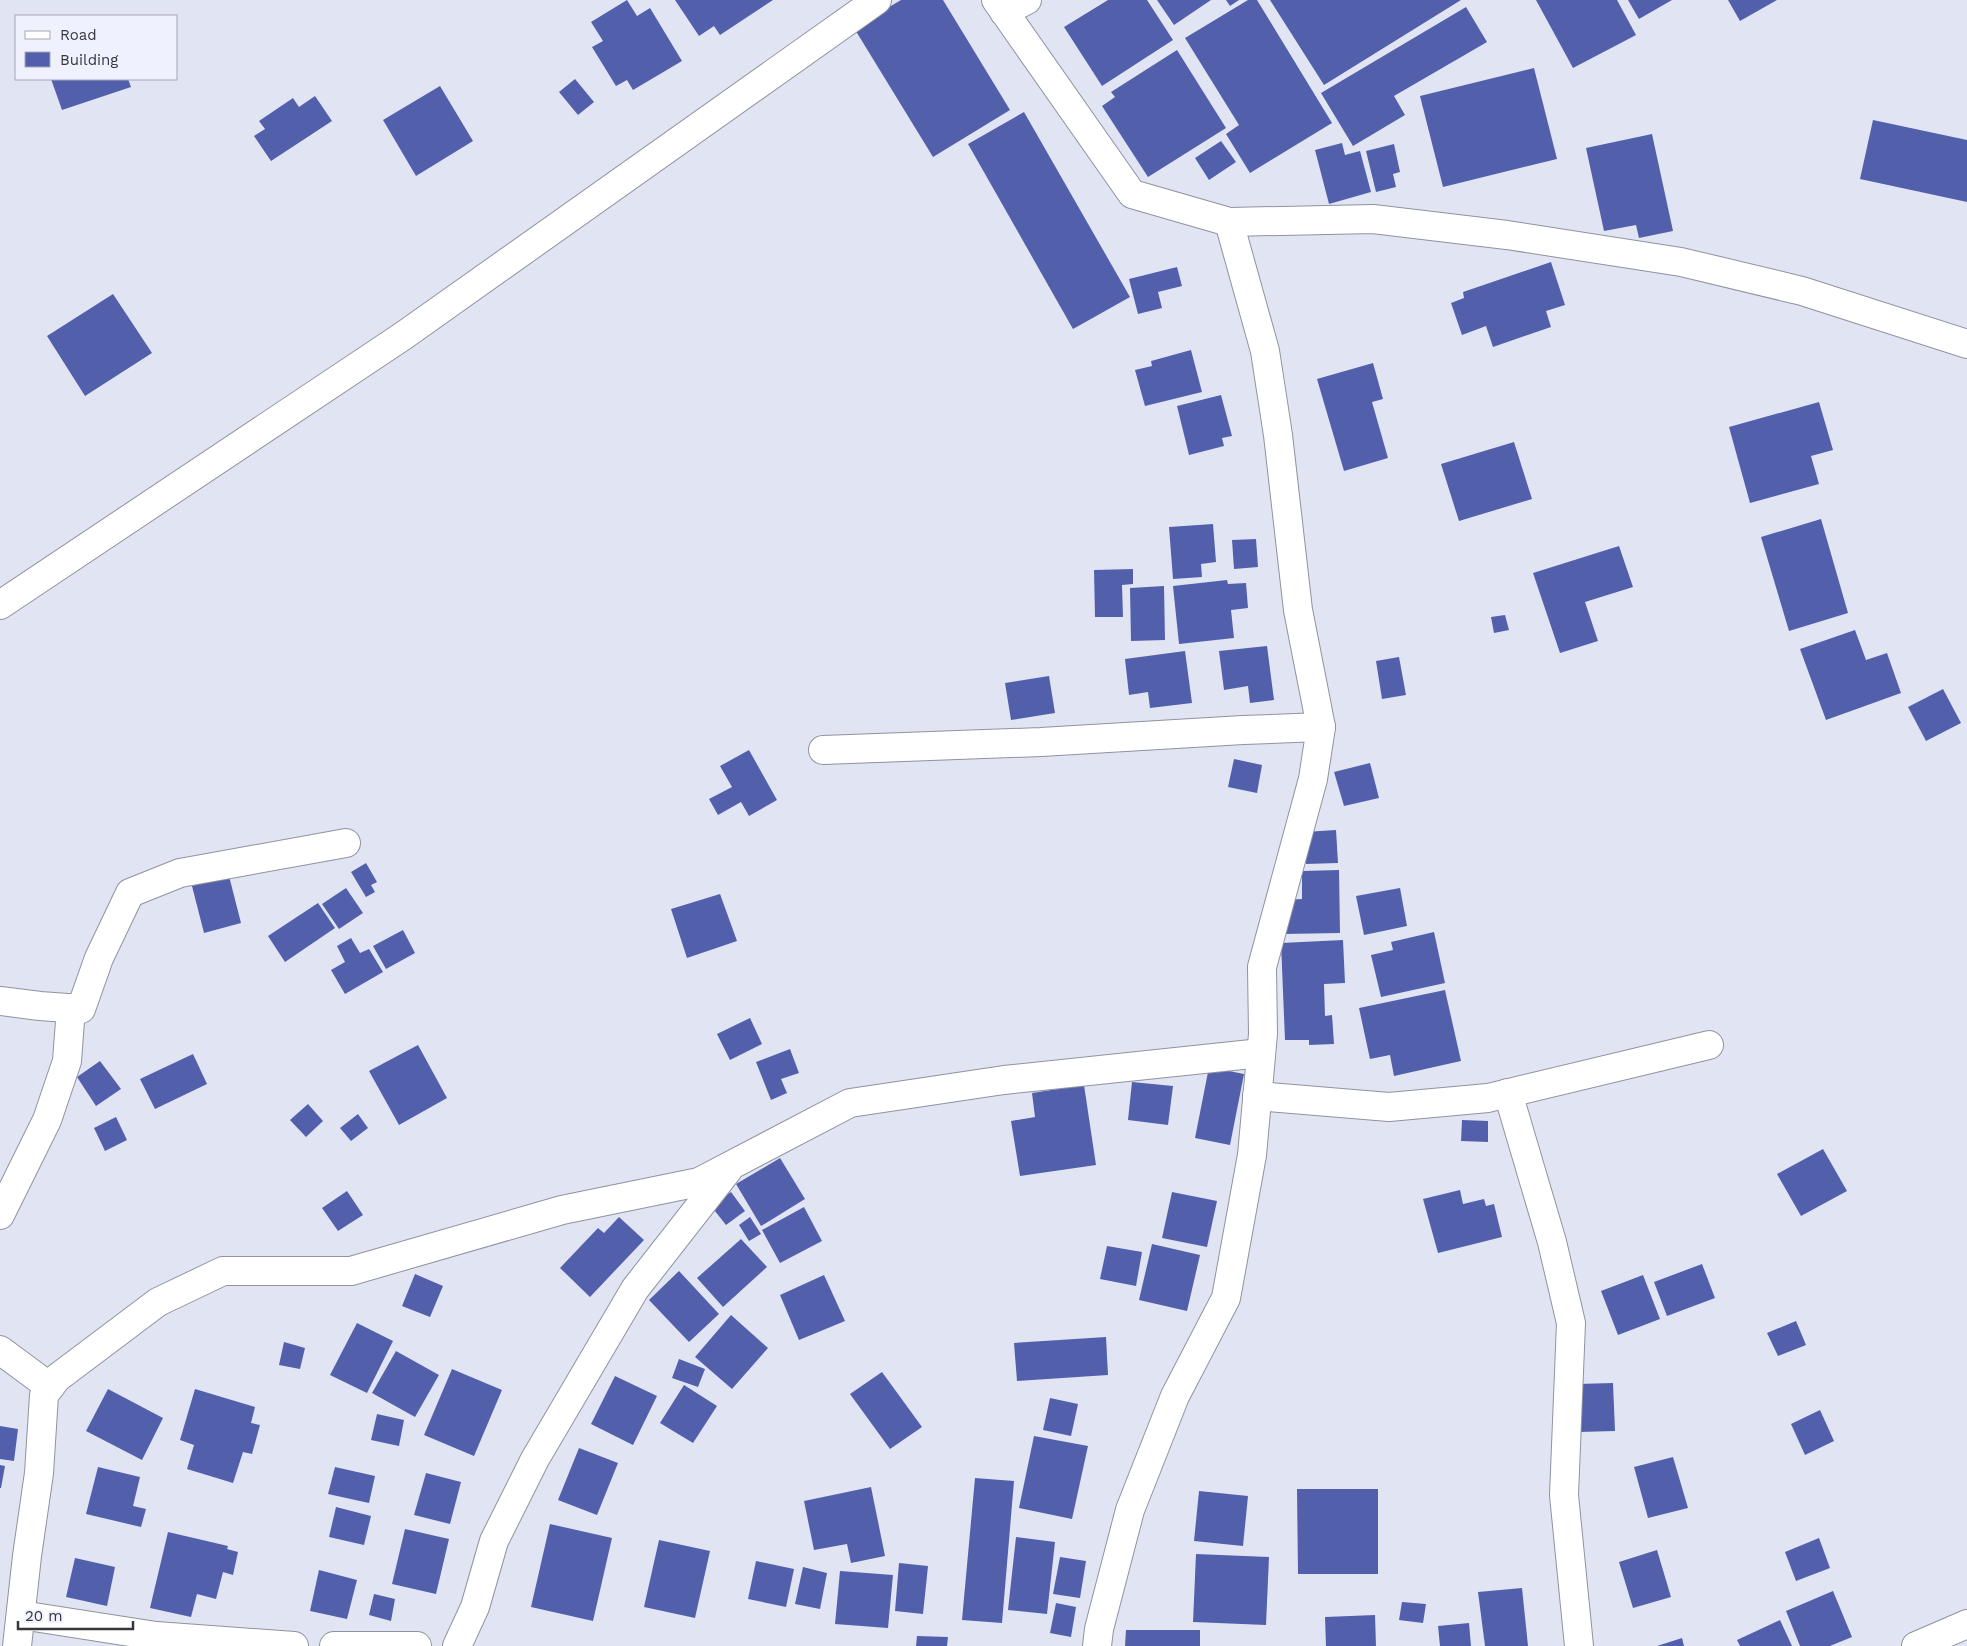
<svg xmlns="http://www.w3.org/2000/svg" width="1967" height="1646" font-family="'Work Sans',sans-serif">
<rect width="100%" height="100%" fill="#e1e5f3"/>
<g fill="#5260ac">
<path d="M 627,0 L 637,16 L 650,8 L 682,61 L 633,90 L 627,80 L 616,86 L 592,47 L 603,41 L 591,22 Z"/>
<path d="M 675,0 L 773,0 L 720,35 L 714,26 L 699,36 Z"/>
<path d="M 901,0 L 943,0 L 1010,110 L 933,157 L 854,28 Z"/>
<path d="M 1108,0 L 1147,0 L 1173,40 L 1102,86 L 1064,27 Z"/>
<path d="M 1157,0 L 1211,0 L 1174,25 Z"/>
<path d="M 1226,0 L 1239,0 L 1230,6 Z"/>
<path d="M 1248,0 L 1257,0 L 1332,123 L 1250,173 L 1226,134 L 1239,125 L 1185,38 Z"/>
<path d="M 1270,0 L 1461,0 L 1324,85 Z"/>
<path d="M 1536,0 L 1617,0 L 1636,35 L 1573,68 Z"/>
<path d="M 1628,0 L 1672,0 L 1639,19 Z"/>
<path d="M 1728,0 L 1777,0 L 1740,21 Z"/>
<path d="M 1466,7 L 1487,42 L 1394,96 L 1405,115 L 1353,146 L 1321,93 Z"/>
<path d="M 1177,50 L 1226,128 L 1148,177 L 1102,106 L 1115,97 L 1111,92 Z"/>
<path d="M 1534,68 L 1557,159 L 1443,187 L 1420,96 Z"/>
<path d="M 51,79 L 128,79 L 131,87 L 62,110 Z"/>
<path d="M 575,79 L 594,102 L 578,115 L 559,92 Z"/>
<path d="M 440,86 L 473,141 L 416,176 L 383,120 Z"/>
<path d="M 315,96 L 332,121 L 271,161 L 254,136 L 265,129 L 259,121 L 293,98 L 299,107 Z"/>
<path d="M 1024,112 L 1130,297 L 1073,329 L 968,144 Z"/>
<path d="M 1873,120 L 1967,140 L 1967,202 L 1860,179 Z"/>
<path d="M 1652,134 L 1673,231 L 1639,238 L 1636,225 L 1604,231 L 1586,148 Z"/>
<path d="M 1221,141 L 1236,162 L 1209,180 L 1195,158 Z"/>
<path d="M 1342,143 L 1345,155 L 1360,151 L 1371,192 L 1329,204 L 1315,150 Z"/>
<path d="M 1394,144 L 1400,172 L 1393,174 L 1396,187 L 1376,192 L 1366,151 Z"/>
<path d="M 1551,262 L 1565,305 L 1546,311 L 1551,327 L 1493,347 L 1486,326 L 1462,335 L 1451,303 L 1464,298 L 1463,292 Z"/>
<path d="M 1177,267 L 1182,286 L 1158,292 L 1162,308 L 1138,314 L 1129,279 Z"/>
<path d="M 113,294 L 152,353 L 85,396 L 47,336 Z"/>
<path d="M 1191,350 L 1202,392 L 1145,406 L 1135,370 L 1152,366 L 1151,361 Z"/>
<path d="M 1373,363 L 1383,399 L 1372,402 L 1388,458 L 1344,471 L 1317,379 Z"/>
<path d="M 1221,395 L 1232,436 L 1222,438 L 1224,446 L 1189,455 L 1177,406 Z"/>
<path d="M 1819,402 L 1833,450 L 1811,456 L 1819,484 L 1750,503 L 1729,427 Z"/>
<path d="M 1514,442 L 1532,499 L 1459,521 L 1441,464 Z"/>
<path d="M 1821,519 L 1848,613 L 1789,631 L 1761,537 Z"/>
<path d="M 1213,524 L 1216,562 L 1201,564 L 1202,577 L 1173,579 L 1169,527 Z"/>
<path d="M 1256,539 L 1258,567 L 1234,569 L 1232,540 Z"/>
<path d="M 1619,546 L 1633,587 L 1585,602 L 1598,641 L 1560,653 L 1533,573 Z"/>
<path d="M 1133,569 L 1133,584 L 1122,585 L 1123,617 L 1095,617 L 1094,570 Z"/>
<path d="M 1227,580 L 1228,584 L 1246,583 L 1248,608 L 1231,610 L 1234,638 L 1179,644 L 1173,586 Z"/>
<path d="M 1164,586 L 1165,640 L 1131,641 L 1130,588 Z"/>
<path d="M 1505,615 L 1509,630 L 1494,633 L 1491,617 Z"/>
<path d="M 1855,630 L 1866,660 L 1887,653 L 1901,693 L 1826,720 L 1800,649 Z"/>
<path d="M 1267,646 L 1274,700 L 1250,703 L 1248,686 L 1224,690 L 1219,651 Z"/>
<path d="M 1185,651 L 1192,703 L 1150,708 L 1148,692 L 1129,695 L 1125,659 Z"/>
<path d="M 1399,657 L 1406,695 L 1382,699 L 1376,661 Z"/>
<path d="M 1049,676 L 1055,713 L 1011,720 L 1005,683 Z"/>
<path d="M 1943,689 L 1961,723 L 1926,741 L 1908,707 Z"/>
<path d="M 749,750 L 777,800 L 749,816 L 741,802 L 718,815 L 709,799 L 732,787 L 720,766 Z"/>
<path d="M 1234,759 L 1262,765 L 1257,793 L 1228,787 Z"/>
<path d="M 1370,763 L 1379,798 L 1344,806 L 1334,772 Z"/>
<path d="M 1336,830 L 1338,863 L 1306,864 L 1304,832 Z"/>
<path d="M 366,863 L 377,882 L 371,885 L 375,892 L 366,897 L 351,872 Z"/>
<path d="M 1339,870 L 1340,933 L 1284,934 L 1283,900 L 1302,899 L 1302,871 Z"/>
<path d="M 229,876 L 241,923 L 204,933 L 192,886 Z"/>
<path d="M 346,888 L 363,913 L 339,929 L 322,904 Z"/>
<path d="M 1400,888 L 1407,926 L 1364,935 L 1356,896 Z"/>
<path d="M 720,894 L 737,941 L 687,958 L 671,909 Z"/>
<path d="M 318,903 L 335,928 L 285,962 L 268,936 Z"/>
<path d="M 403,930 L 415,953 L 386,969 L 373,946 Z"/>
<path d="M 1434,932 L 1445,983 L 1381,997 L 1371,955 L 1393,950 L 1391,942 Z"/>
<path d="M 351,938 L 360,953 L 369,949 L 383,972 L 345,994 L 331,970 L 345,962 L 337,946 Z"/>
<path d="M 1343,940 L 1345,983 L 1324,984 L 1325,1016 L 1332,1015 L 1334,1044 L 1309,1045 L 1309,1040 L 1285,1040 L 1281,943 Z"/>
<path d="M 1445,990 L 1461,1061 L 1394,1076 L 1390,1055 L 1370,1059 L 1359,1008 Z"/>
<path d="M 750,1018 L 762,1044 L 730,1060 L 717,1034 Z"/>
<path d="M 418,1045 L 447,1098 L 399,1125 L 369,1071 Z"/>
<path d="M 790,1049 L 799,1073 L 781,1079 L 787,1093 L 771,1100 L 756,1062 Z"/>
<path d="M 193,1054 L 207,1084 L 155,1109 L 140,1079 Z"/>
<path d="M 100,1061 L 121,1089 L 96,1106 L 77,1077 Z"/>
<path d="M 1209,1067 L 1244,1074 L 1230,1145 L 1195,1138 Z"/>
<path d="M 1132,1082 L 1173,1086 L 1168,1125 L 1128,1120 Z"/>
<path d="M 1084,1085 L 1096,1165 L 1020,1176 L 1011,1121 L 1035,1117 L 1032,1093 Z"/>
<path d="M 308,1104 L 323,1121 L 306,1137 L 290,1120 Z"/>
<path d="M 358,1114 L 368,1128 L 351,1141 L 340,1128 Z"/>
<path d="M 116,1117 L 127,1140 L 105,1151 L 94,1128 Z"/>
<path d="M 1462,1120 L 1488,1121 L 1488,1142 L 1461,1141 Z"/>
<path d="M 1823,1149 L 1847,1191 L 1801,1216 L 1777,1174 Z"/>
<path d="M 780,1158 L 805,1199 L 761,1226 L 736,1184 Z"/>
<path d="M 1460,1190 L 1463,1204 L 1484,1199 L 1486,1206 L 1494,1204 L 1502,1237 L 1438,1253 L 1423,1199 Z"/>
<path d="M 347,1191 L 363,1215 L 338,1231 L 322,1208 Z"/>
<path d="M 731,1192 L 745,1211 L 726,1225 L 711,1206 Z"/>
<path d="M 1172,1192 L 1217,1201 L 1207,1247 L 1162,1238 Z"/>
<path d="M 804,1207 L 822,1241 L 780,1263 L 762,1230 Z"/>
<path d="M 619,1217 L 644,1240 L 590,1297 L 560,1268 L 598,1228 L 604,1233 Z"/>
<path d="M 750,1217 L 761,1234 L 749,1241 L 739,1225 Z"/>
<path d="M 741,1239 L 767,1267 L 723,1307 L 697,1278 Z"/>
<path d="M 1152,1244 L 1200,1255 L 1187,1311 L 1139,1300 Z"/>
<path d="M 1107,1246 L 1142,1252 L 1136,1286 L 1100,1279 Z"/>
<path d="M 1702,1264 L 1715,1298 L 1667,1316 L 1654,1282 Z"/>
<path d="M 679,1271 L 719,1314 L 689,1342 L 649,1300 Z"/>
<path d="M 415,1274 L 443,1286 L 430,1317 L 402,1306 Z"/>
<path d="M 824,1275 L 845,1321 L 799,1340 L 780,1295 Z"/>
<path d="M 1643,1275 L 1660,1319 L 1618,1335 L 1601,1291 Z"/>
<path d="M 731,1315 L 768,1348 L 732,1389 L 695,1357 Z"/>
<path d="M 1796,1321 L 1806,1345 L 1778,1356 L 1767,1333 Z"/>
<path d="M 357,1323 L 393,1341 L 367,1393 L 330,1375 Z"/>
<path d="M 1106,1337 L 1108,1375 L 1017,1381 L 1014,1343 Z"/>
<path d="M 284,1342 L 305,1348 L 300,1369 L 279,1365 Z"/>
<path d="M 396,1351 L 439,1375 L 415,1417 L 372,1393 Z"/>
<path d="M 679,1359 L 705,1369 L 698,1387 L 672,1378 Z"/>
<path d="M 452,1369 L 502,1390 L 474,1456 L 424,1435 Z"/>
<path d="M 882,1372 L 922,1427 L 890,1449 L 850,1394 Z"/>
<path d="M 615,1376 L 657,1396 L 633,1445 L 591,1424 Z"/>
<path d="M 1613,1383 L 1615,1431 L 1579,1432 L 1577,1384 Z"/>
<path d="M 684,1385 L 717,1406 L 693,1443 L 660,1423 Z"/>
<path d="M 108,1389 L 163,1418 L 142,1460 L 86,1431 Z"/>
<path d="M 195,1389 L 255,1407 L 251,1423 L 260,1425 L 252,1454 L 243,1452 L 233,1483 L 187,1469 L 194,1445 L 180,1440 Z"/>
<path d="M 1050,1398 L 1078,1404 L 1071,1436 L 1043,1430 Z"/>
<path d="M 1820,1410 L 1834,1441 L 1805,1455 L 1791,1424 Z"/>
<path d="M 377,1414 L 404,1420 L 399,1446 L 371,1440 Z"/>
<path d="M 0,1426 L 18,1429 L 14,1461 L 0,1459 Z"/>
<path d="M 1034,1436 L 1088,1446 L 1072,1519 L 1019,1508 Z"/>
<path d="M 579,1448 L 618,1463 L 597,1515 L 558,1500 Z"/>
<path d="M 1673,1457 L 1688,1508 L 1648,1518 L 1634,1467 Z"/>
<path d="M 0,1465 L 5,1466 L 1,1488 L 0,1488 Z"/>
<path d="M 98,1467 L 140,1477 L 133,1506 L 146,1509 L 141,1527 L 86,1514 Z"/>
<path d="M 335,1467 L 375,1476 L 369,1503 L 328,1494 Z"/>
<path d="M 426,1473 L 461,1482 L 450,1524 L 414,1515 Z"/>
<path d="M 975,1478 L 1014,1481 L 1002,1623 L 962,1620 Z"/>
<path d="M 871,1487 L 885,1556 L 851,1563 L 847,1544 L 814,1550 L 804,1501 Z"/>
<path d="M 1297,1489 L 1378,1489 L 1378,1574 L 1298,1574 Z"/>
<path d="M 1199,1491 L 1248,1496 L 1243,1546 L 1194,1541 Z"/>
<path d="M 336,1507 L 371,1516 L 364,1545 L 329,1537 Z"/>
<path d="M 550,1524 L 612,1538 L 593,1621 L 531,1607 Z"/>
<path d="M 405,1529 L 449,1539 L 436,1594 L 392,1584 Z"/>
<path d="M 168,1532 L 228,1546 L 227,1549 L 238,1552 L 233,1575 L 223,1572 L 216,1599 L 197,1594 L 191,1617 L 150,1608 Z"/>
<path d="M 1016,1537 L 1055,1542 L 1047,1614 L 1008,1610 Z"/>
<path d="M 1819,1538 L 1830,1568 L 1796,1581 L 1785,1552 Z"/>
<path d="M 659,1540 L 710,1551 L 695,1618 L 644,1607 Z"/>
<path d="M 1657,1550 L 1671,1597 L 1633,1608 L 1619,1562 Z"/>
<path d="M 1196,1554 L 1269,1557 L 1266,1625 L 1193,1622 Z"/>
<path d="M 1060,1557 L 1086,1561 L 1080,1598 L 1053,1594 Z"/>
<path d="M 75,1558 L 115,1567 L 107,1606 L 66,1597 Z"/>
<path d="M 756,1561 L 794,1569 L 786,1607 L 748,1599 Z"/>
<path d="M 899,1563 L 928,1566 L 923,1614 L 895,1611 Z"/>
<path d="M 803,1567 L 827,1573 L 820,1609 L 795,1604 Z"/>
<path d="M 319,1570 L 357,1580 L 347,1619 L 310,1611 Z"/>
<path d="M 840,1571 L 893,1575 L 888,1628 L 835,1624 Z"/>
<path d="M 1522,1588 L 1528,1646 L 1485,1646 L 1478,1592 Z"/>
<path d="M 1833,1591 L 1852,1637 L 1830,1646 L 1800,1646 L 1786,1611 Z"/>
<path d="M 374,1594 L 395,1599 L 391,1621 L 369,1615 Z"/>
<path d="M 1402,1602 L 1426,1604 L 1423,1623 L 1399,1620 Z"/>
<path d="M 1056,1603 L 1076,1607 L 1071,1637 L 1050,1633 Z"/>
<path d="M 1375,1615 L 1376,1646 L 1326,1646 L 1325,1617 Z"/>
<path d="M 1780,1620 L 1792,1646 L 1740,1646 L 1737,1640 Z"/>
<path d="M 1469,1623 L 1471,1646 L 1440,1646 L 1438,1626 Z"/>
<path d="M 1126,1630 L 1200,1630 L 1200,1646 L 1125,1646 Z"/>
<path d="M 917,1636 L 948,1637 L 947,1646 L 916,1646 Z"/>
<path d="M 1682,1638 L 1684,1646 L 1657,1646 Z"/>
</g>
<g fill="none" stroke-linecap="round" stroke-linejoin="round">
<defs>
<g id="minor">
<path d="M 996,0 L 1132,194 L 1229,222 L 1373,219 L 1507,235 L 1681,262 L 1802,291 L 1967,344"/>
<path d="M 1004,12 L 1027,0"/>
<path d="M 0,605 L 403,336 L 877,0"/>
<path d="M 823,750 L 1041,742 L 1243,730 L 1321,727"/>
<path d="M 0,1001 L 40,1006 L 81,1009 L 99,958 L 130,893 L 180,873 L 346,843"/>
<path d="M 1508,1093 L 1552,1242 L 1571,1323 L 1564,1495 L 1579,1646"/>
<path d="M 1257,1096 L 1389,1107 L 1488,1098 L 1709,1045"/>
<path d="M 0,1215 L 47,1120 L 67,1061 L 71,1008"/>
<path d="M 0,1350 L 50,1387"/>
<path d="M 21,1615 L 156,1636 L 294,1646"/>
<path d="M 17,1646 L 27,1556 L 39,1473 L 44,1395 L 57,1378 L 158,1302 L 223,1271 L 351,1271 L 562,1210 L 699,1182 L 850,1103 L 1004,1080 L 1261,1053"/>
<path d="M 334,1646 L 417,1646"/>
<path d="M 457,1646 L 475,1607 L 494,1541 L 535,1459 L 635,1289 L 728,1170"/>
<path d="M 1097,1646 L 1099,1629 L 1130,1510 L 1175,1396 L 1226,1298 L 1252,1155 L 1263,1034 L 1262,967 L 1313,779 L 1321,727 L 1298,610 L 1278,435 L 1265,351 L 1229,222"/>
<path d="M 1916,1646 L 1967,1624"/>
</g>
</defs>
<use href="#minor" stroke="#8f939f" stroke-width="30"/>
<use href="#minor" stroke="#fff" stroke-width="28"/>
</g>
<rect x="15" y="15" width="162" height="65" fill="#eff2fe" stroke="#a5a7b1"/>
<rect x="25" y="31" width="25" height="8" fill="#ffffff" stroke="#a5a7b1"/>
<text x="60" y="40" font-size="15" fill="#36373d">Road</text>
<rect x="25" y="52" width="25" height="15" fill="#5260ac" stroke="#a5a7b1"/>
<text x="60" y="65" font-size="15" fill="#36373d">Building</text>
<path d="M18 1621v8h115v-8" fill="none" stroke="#36373d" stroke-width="2.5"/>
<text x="25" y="1621" font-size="15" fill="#36373d" stroke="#eff2fe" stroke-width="4" paint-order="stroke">20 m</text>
</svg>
